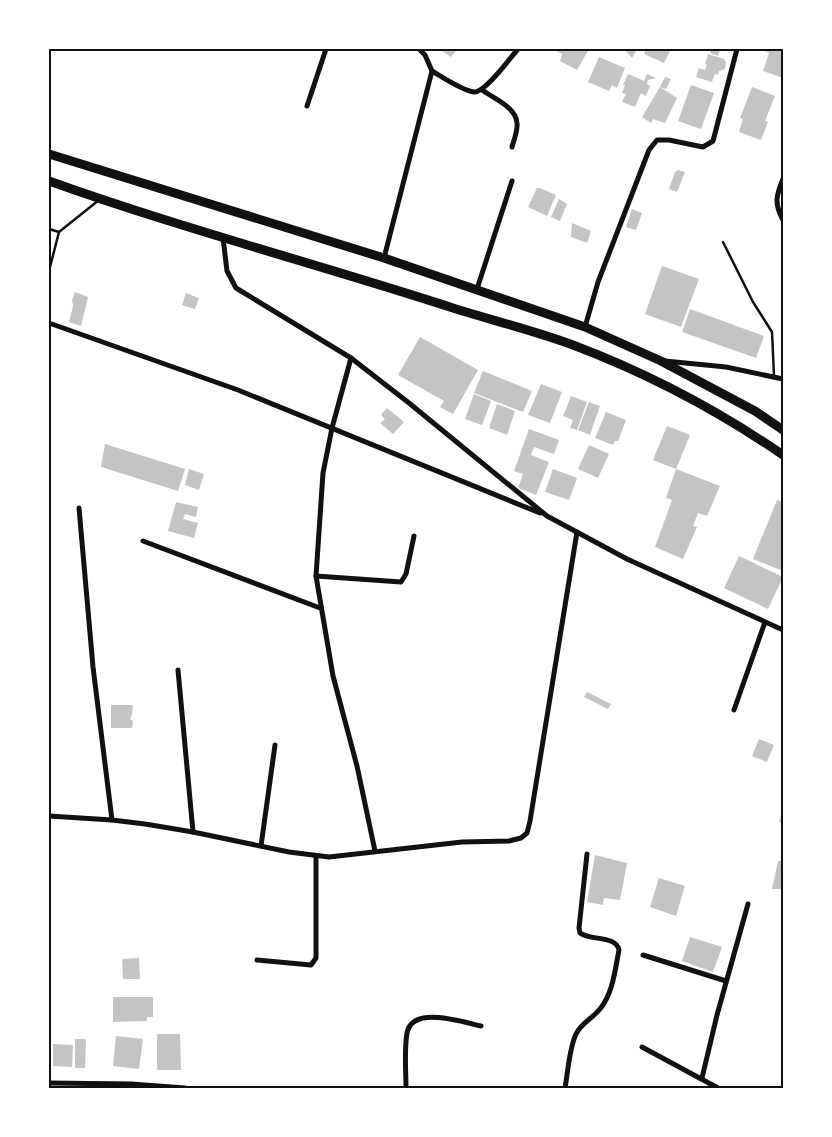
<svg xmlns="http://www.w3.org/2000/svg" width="832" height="1137" font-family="Helvetica,sans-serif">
<rect width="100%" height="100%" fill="#fff"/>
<g fill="#c4c4c4">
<path d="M 439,49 L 457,49 L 451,57 Z"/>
<path d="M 552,49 L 589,49 L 577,70 L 560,61 L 562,54 Z"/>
<path d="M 624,49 L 637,49 L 632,58 Z"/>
<path d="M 646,49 L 671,49 L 664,63 L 644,54 Z"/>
<path d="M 712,49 L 720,50 L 718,56 L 710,53 Z"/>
<path d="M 766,49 L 783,49 L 783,78 L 763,71 L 769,53 L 765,51 Z"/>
<path d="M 708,54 L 724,59 L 726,62 L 725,69 L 719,71 L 718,75 L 715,74 L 712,82 L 696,77 L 699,68 L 705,70 L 707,64 L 705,64 Z"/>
<path d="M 599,57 L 625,68 L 617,88 L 612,85 L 609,91 L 588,82 Z"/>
<path d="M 628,74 L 644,81 L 647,74 L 656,78 L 648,80 L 647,84 L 650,86 L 646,96 L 641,93 L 635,107 L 622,102 L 626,94 L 622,93 L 625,85 L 623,85 Z"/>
<path d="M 665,77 L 671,79 L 666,89 L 660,87 Z"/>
<path d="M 691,85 L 714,93 L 701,129 L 678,121 Z"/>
<path d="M 660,87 L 677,98 L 665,123 L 653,119 L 651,123 L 642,117 Z"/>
<path d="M 752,87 L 775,96 L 765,121 L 768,122 L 761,140 L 739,132 L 743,119 L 740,118 Z"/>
<path d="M 678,170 L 685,172 L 677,192 L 669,189 L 675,172 Z"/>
<path d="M 537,188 L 540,188 L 556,195 L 547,216 L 528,207 Z"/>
<path d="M 559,199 L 567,204 L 560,221 L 551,217 Z"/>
<path d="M 632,209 L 642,213 L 636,230 L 626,227 Z"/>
<path d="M 572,223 L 591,231 L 587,243 L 571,237 Z"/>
<path d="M 662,266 L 699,279 L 681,327 L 645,314 Z"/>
<path d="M 75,292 L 88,297 L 81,326 L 69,322 L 73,306 L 72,300 Z"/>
<path d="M 186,293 L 199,298 L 195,309 L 182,305 Z"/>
<path d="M 690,309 L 764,336 L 756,358 L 682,332 Z"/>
<path d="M 420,337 L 478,370 L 453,414 L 440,407 L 444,401 L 398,375 Z"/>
<path d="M 483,371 L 532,391 L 523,412 L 474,393 Z"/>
<path d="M 541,384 L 562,392 L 550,423 L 528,415 Z"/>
<path d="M 474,394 L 491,401 L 482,425 L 465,419 Z"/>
<path d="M 571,396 L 587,402 L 577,430 L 570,428 L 573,420 L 563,416 Z"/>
<path d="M 589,402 L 600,406 L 590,435 L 578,430 Z"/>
<path d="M 497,404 L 515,411 L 507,435 L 489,428 Z"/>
<path d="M 387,408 L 404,422 L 393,434 L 380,423 L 385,419 L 381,415 Z"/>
<path d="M 606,412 L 626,420 L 618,441 L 615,441 L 613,445 L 595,438 Z"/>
<path d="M 667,426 L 690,435 L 676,469 L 653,460 Z"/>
<path d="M 529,429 L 559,440 L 554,454 L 534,447 L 531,455 L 549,462 L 536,495 L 518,488 L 523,474 L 514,471 Z"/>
<path d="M 105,444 L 185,469 L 178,491 L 101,467 Z"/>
<path d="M 589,445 L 609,454 L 598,478 L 578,469 Z"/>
<path d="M 189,469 L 204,474 L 199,490 L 185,485 Z"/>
<path d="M 553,469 L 577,478 L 569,500 L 545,492 Z"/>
<path d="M 676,469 L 720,486 L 707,516 L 698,513 L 693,526 L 697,527 L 683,559 L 655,547 L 672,500 L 666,498 Z"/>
<path d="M 777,500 L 783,502 L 783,571 L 753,559 Z"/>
<path d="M 176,502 L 198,507 L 196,517 L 185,514 L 183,519 L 198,523 L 194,538 L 168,531 Z"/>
<path d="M 739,556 L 783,577 L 768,609 L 724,588 Z"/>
<path d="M 587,692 L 611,704 L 608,709 L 584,697 Z"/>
<path d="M 111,705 L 133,705 L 132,715 L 130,719 L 133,721 L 132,728 L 111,728 Z"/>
<path d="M 759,739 L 774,745 L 767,762 L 752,756 Z"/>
<path d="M 783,808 L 783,823 L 779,822 Z"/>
<path d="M 595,855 L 627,863 L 620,900 L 604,898 L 603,905 L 587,902 Z"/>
<path d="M 778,861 L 783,861 L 783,889 L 772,889 Z"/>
<path d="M 659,878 L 685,886 L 676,916 L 650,907 Z"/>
<path d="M 690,937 L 722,947 L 713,972 L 682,961 Z"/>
<path d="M 139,958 L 140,979 L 123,979 L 122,959 Z"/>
<path d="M 113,997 L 153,997 L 153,1017 L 147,1017 L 147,1021 L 113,1022 Z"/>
<path d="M 157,1034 L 180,1034 L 181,1070 L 157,1070 Z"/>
<path d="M 116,1036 L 143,1039 L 139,1069 L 113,1066 Z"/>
<path d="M 75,1039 L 86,1039 L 85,1068 L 75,1068 Z"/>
<path d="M 53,1044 L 73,1045 L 72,1067 L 53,1066 Z"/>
</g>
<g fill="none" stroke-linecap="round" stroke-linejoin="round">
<g stroke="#111" stroke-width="2.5">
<path d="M 49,229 L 59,232 L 99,200"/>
<path d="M 723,242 L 753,302 L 772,332 L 774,376"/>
<path d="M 49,271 L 59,232"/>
</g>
<g stroke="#111" stroke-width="5">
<path d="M 432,71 C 442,77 463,91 474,92 C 485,93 510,58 518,49"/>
<path d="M 482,90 C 493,98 516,107 517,123 C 518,130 514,140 512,147"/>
<path d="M 307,106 L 326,49"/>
<path d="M 783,179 C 776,196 774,203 783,220"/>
<path d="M 223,238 L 227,271 L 236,288 L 351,358 L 409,403 L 547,516 L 627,559 L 783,630"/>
<path d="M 384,258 L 432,71 L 425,55 L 419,49"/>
<path d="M 477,289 L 512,181"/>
<path d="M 49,323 L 238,390 L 540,513"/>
<path d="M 585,327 L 598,282 L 649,150 L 657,140 L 669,140 L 703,147 L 713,141 L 737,49"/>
<path d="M 351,358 L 332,428 L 323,473 L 316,576 L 333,676 L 357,766 L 375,851"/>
<path d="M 665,361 L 726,367 L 783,379"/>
<path d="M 79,508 L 93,667 L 112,820"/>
<path d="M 143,541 L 320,608"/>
<path d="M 316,576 L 401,582 L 406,574 L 414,536"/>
<path d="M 178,670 L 193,832"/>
<path d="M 734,710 L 765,622"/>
<path d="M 49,816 L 112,820 L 145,824 L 193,832 L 289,852 L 329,857 L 462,842 L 509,841 L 521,838 L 527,833 L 530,821 L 577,532"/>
<path d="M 261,846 L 275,745"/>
<path d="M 643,955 L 726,981"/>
<path d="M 257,960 L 311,965 L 316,958 L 316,856"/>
<path d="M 642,1047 L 718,1088"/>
<path d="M 702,1078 L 717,1015 L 748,904"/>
<path d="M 49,1083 L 131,1084 L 185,1088"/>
<path d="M 406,1088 C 406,1071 404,1051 407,1033 C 412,1005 463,1022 481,1026"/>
<path d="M 565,1088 C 568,1072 569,1049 576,1034 C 581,1023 593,1018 600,1009 C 613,993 615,970 619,950 C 616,935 591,941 580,933 L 579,928 L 587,854"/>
</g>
<g stroke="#111" stroke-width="9">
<path d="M 49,154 L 384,258 L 585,327 L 661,361 L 755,411 L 783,430"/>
<path d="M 49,181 C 183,229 321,265 456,309 C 495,321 535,331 573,345 C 647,373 719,411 783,455"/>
</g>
</g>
<rect width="832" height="1137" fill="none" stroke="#ffffff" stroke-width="100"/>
<rect x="50" y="50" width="732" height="1037" fill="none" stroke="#111" stroke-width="2"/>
</svg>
